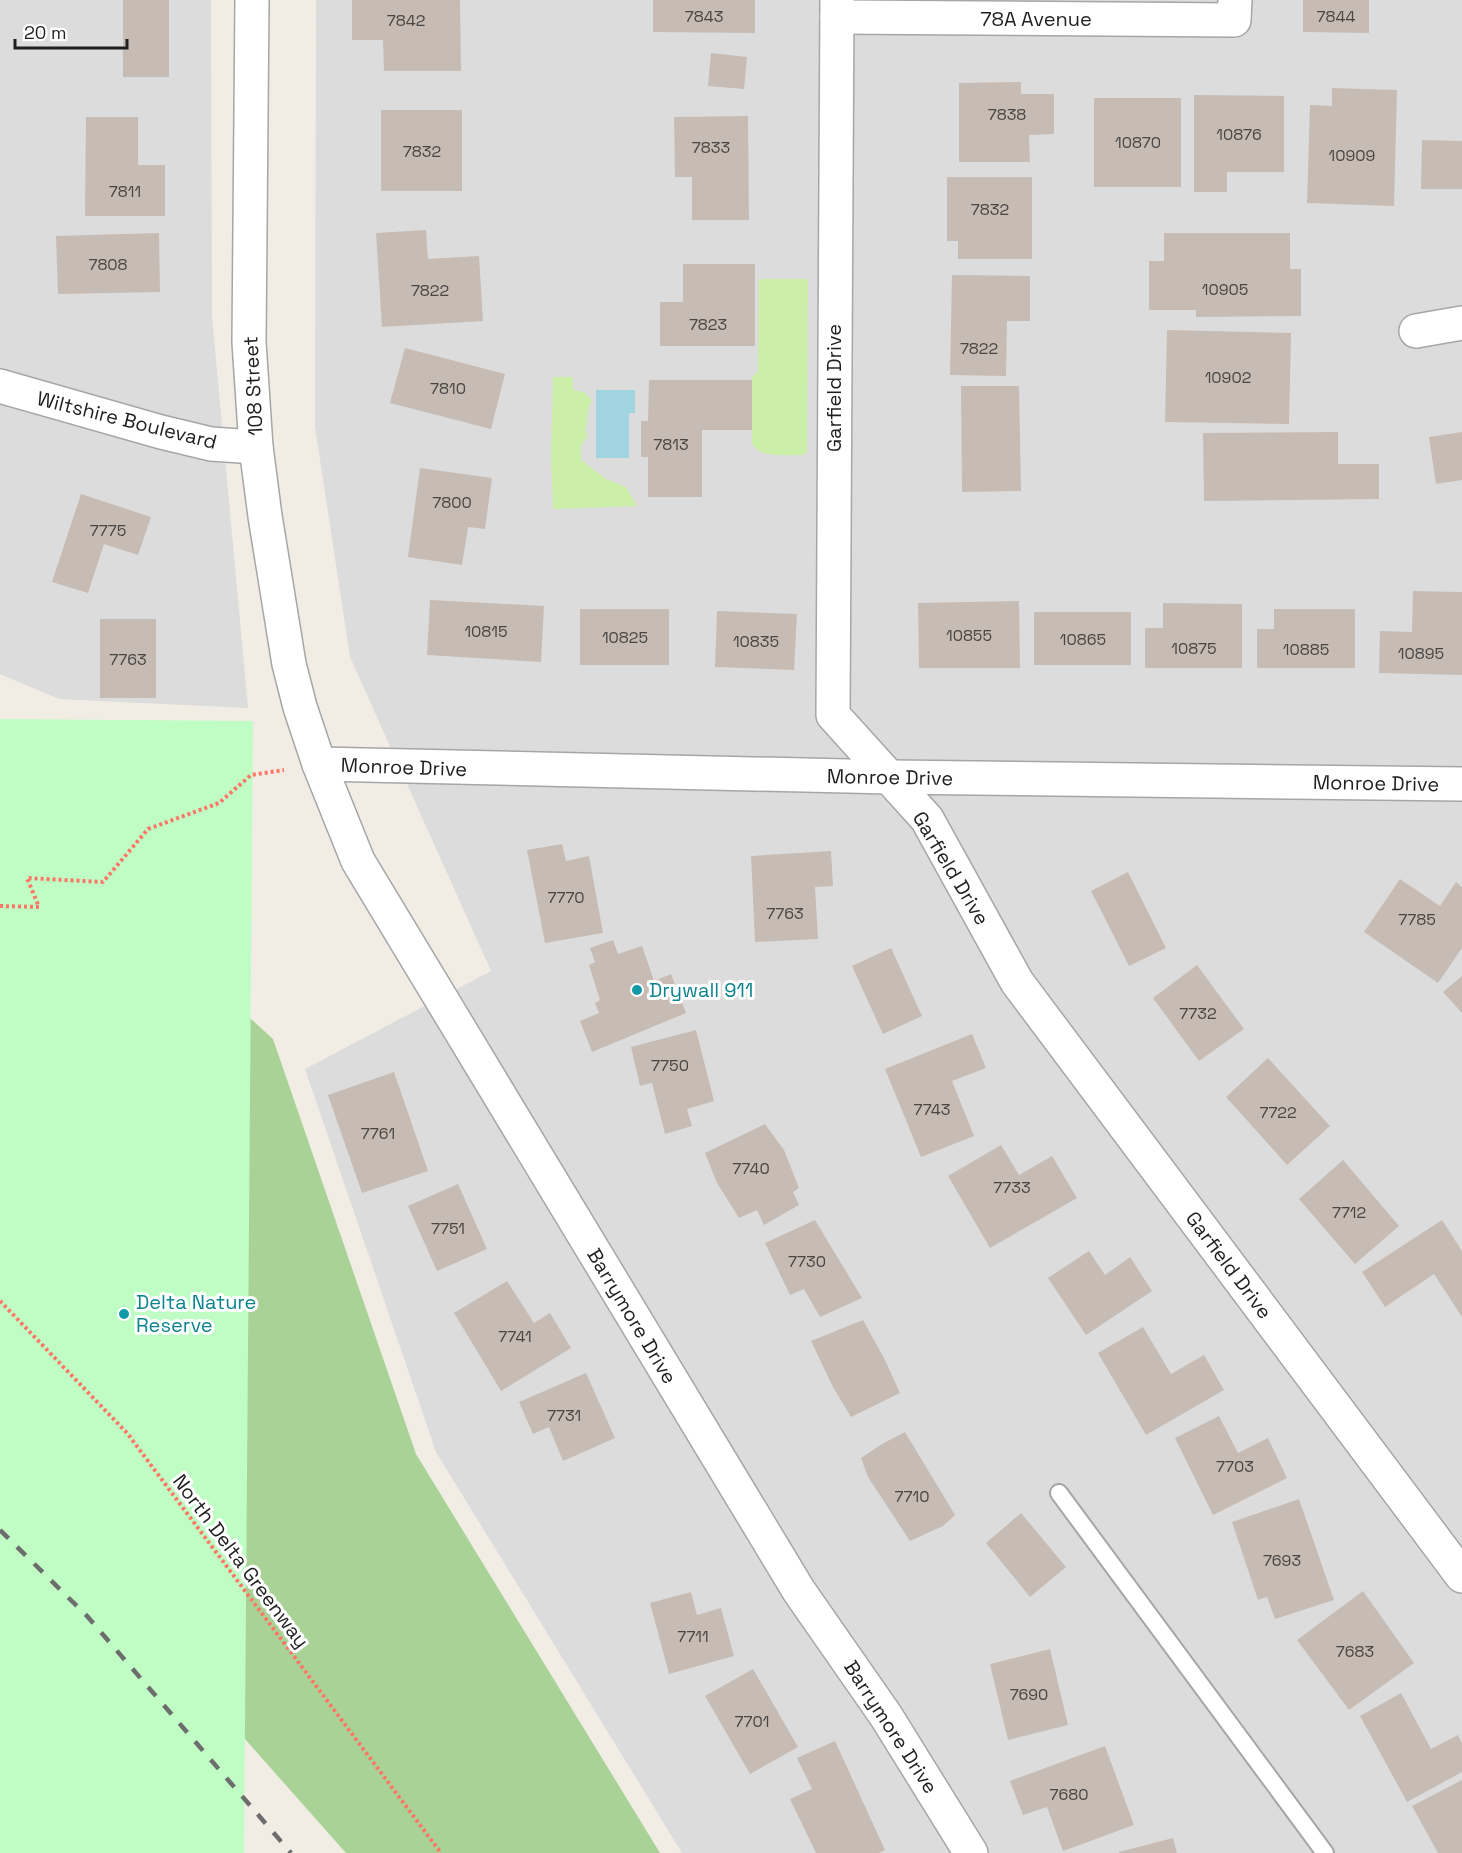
<svg xmlns="http://www.w3.org/2000/svg" width="1462" height="1853" font-family="'Space Grotesk',sans-serif">
<rect width="100%" height="100%" fill="#f1ede5"/>
<g fill="#dddcdc">
<path d="M 0,0 L 211,0 L 212,316 L 248,708 L 59,699 L 0,674 Z"/>
<path d="M 316,0 L 1462,0 L 1462,1853 L 682,1853 L 436,1452 L 305,1069 L 491,971 L 350,657 L 315,427 Z"/>
</g>
<g fill="#caeea8">
<path d="M 759,279 L 808,279 L 807,451 L 804,455 C 789,454 759,460 752,443 L 752,377 L 758,372 Z"/>
<path d="M 553,377 L 573,377 L 573,390 L 584,392 L 592,400 C 585,412 589,419 585,431 L 588,435 L 581,446 L 581,460 L 606,479 L 626,487 L 637,506 L 553,509 L 551,454 Z"/>
</g>
<path fill="#a9d297" d="M 0,791 L 273,1039 L 416,1454 L 660,1853 L 346,1853 L 0,1463 Z"/>
<path fill="#bffdc4" d="M 0,719 L 253,721 L 244,1853 L 0,1853 Z"/>
<path fill="#a2d3e1" d="M 596,390 L 635,390 L 635,413 L 629,413 L 629,458 L 596,458 Z"/>
<g fill="#c6bcb4">
<rect x="123" y="0" width="46" height="77"/>
<path d="M 352,0 L 460,0 L 461,71 L 384,71 L 383,40 L 352,40 Z"/>
<path d="M 653,0 L 755,0 L 755,33 L 653,32 Z"/>
<path d="M 1303,0 L 1369,0 L 1369,33 L 1303,32 Z"/>
<path d="M 711,53 L 747,57 L 744,89 L 708,86 Z"/>
<path d="M 1021,82 L 1021,94 L 1054,94 L 1054,134 L 1029,135 L 1030,162 L 959,162 L 959,83 Z"/>
<path d="M 1332,88 L 1397,90 L 1394,206 L 1307,203 L 1310,105 L 1332,106 Z"/>
<path d="M 1194,95 L 1284,96 L 1284,172 L 1227,172 L 1227,192 L 1194,192 Z"/>
<rect x="1094" y="98" width="87" height="89"/>
<rect x="381" y="110" width="81" height="81"/>
<path d="M 748,116 L 749,220 L 692,220 L 692,177 L 675,177 L 674,117 Z"/>
<path d="M 86,117 L 138,117 L 138,165 L 165,165 L 165,216 L 85,216 Z"/>
<path d="M 1422,140 L 1462,141 L 1462,189 L 1421,189 Z"/>
<path d="M 947,177 L 1032,177 L 1032,259 L 958,259 L 958,241 L 947,241 Z"/>
<path d="M 426,230 L 428,259 L 479,256 L 483,321 L 382,327 L 376,233 Z"/>
<path d="M 159,233 L 160,292 L 58,294 L 56,236 Z"/>
<path d="M 1164,233 L 1290,233 L 1290,269 L 1301,269 L 1301,316 L 1196,317 L 1196,310 L 1149,310 L 1149,261 L 1164,261 Z"/>
<path d="M 683,264 L 755,264 L 755,346 L 660,346 L 660,302 L 683,302 Z"/>
<path d="M 952,275 L 1030,276 L 1030,321 L 1007,321 L 1006,376 L 950,375 Z"/>
<path d="M 1167,330 L 1291,333 L 1289,424 L 1165,422 Z"/>
<path d="M 405,348 L 505,374 L 491,429 L 390,403 Z"/>
<path d="M 649,380 L 752,380 L 752,430 L 702,430 L 702,497 L 648,497 L 648,457 L 641,457 L 641,421 L 648,421 Z"/>
<path d="M 961,386 L 1019,386 L 1021,491 L 962,492 Z"/>
<path d="M 1338,432 L 1338,464 L 1379,464 L 1379,499 L 1204,501 L 1203,433 Z"/>
<path d="M 1462,432 L 1462,480 L 1436,484 L 1429,437 Z"/>
<path d="M 420,468 L 492,478 L 485,529 L 468,527 L 462,565 L 408,557 Z"/>
<path d="M 81,494 L 151,517 L 138,555 L 104,544 L 88,593 L 52,582 Z"/>
<path d="M 1413,591 L 1462,592 L 1462,675 L 1379,673 L 1380,631 L 1412,632 Z"/>
<path d="M 430,600 L 544,606 L 541,662 L 427,655 Z"/>
<path d="M 1019,601 L 1020,668 L 919,668 L 918,603 Z"/>
<path d="M 1163,603 L 1242,604 L 1242,668 L 1145,668 L 1145,628 L 1163,628 Z"/>
<rect x="580" y="609" width="89" height="56"/>
<path d="M 1274,609 L 1355,609 L 1355,668 L 1257,668 L 1257,629 L 1274,629 Z"/>
<path d="M 717,611 L 797,614 L 794,670 L 715,667 Z"/>
<rect x="1034" y="612" width="97" height="53"/>
<rect x="100" y="619" width="56" height="79"/>
<path d="M 562,844 L 566,861 L 589,856 L 603,933 L 545,943 L 527,850 Z"/>
<path d="M 831,851 L 833,886 L 815,887 L 818,939 L 755,942 L 751,856 Z"/>
<path d="M 1128,872 L 1166,948 L 1129,966 L 1091,891 Z"/>
<path d="M 1400,879 L 1440,906 L 1456,882 L 1462,887 L 1462,948 L 1438,983 L 1364,932 Z"/>
<path d="M 613,940 L 618,954 L 642,946 L 654,981 L 671,974 L 686,1013 L 592,1052 L 580,1021 L 599,1013 L 595,1003 L 600,1000 L 589,965 L 595,962 L 590,948 Z"/>
<path d="M 891,948 L 922,1016 L 883,1034 L 852,966 Z"/>
<path d="M 1197,965 L 1244,1029 L 1199,1061 L 1153,998 Z"/>
<path d="M 1462,976 L 1462,1013 L 1443,992 Z"/>
<path d="M 696,1030 L 714,1101 L 687,1109 L 692,1126 L 665,1134 L 652,1083 L 640,1086 L 631,1047 Z"/>
<path d="M 972,1034 L 986,1068 L 952,1081 L 974,1136 L 921,1157 L 885,1069 Z"/>
<path d="M 1268,1058 L 1330,1126 L 1287,1165 L 1226,1097 Z"/>
<path d="M 394,1072 L 428,1171 L 362,1193 L 328,1095 Z"/>
<path d="M 765,1124 L 784,1150 L 799,1188 L 793,1192 L 799,1205 L 764,1225 L 757,1210 L 739,1218 L 717,1183 L 705,1153 Z"/>
<path d="M 1001,1145 L 1019,1175 L 1052,1156 L 1077,1198 L 990,1248 L 948,1176 Z"/>
<path d="M 1343,1160 L 1399,1226 L 1355,1264 L 1299,1199 Z"/>
<path d="M 458,1184 L 487,1249 L 437,1271 L 408,1206 Z"/>
<path d="M 815,1220 L 862,1298 L 820,1317 L 804,1289 L 790,1295 L 765,1243 Z"/>
<path d="M 1442,1220 L 1462,1251 L 1462,1317 L 1434,1274 L 1385,1307 L 1362,1272 Z"/>
<path d="M 1089,1251 L 1105,1275 L 1130,1257 L 1152,1291 L 1086,1335 L 1048,1278 Z"/>
<path d="M 507,1281 L 534,1323 L 550,1313 L 571,1348 L 501,1391 L 454,1313 Z"/>
<path d="M 863,1320 L 885,1360 L 900,1393 L 851,1417 L 833,1387 L 811,1341 Z"/>
<path d="M 1143,1327 L 1171,1374 L 1204,1355 L 1224,1390 L 1146,1435 L 1098,1353 Z"/>
<path d="M 586,1373 L 615,1438 L 563,1461 L 549,1427 L 533,1434 L 519,1402 Z"/>
<path d="M 1219,1416 L 1238,1453 L 1268,1438 L 1287,1478 L 1213,1515 L 1175,1438 Z"/>
<path d="M 905,1432 L 955,1515 L 943,1526 L 910,1541 L 868,1477 L 861,1458 L 882,1444 Z"/>
<path d="M 1299,1499 L 1334,1600 L 1275,1619 L 1267,1597 L 1258,1600 L 1232,1522 Z"/>
<path d="M 1021,1513 L 1066,1567 L 1030,1597 L 986,1543 Z"/>
<path d="M 1363,1591 L 1414,1663 L 1349,1710 L 1297,1640 Z"/>
<path d="M 691,1592 L 697,1615 L 721,1608 L 734,1656 L 669,1674 L 650,1603 Z"/>
<path d="M 1050,1649 L 1068,1725 L 1008,1740 L 990,1664 Z"/>
<path d="M 753,1669 L 798,1747 L 750,1774 L 705,1696 Z"/>
<path d="M 1401,1693 L 1431,1749 L 1458,1735 L 1462,1743 L 1462,1772 L 1407,1802 L 1360,1716 Z"/>
<path d="M 835,1741 L 885,1850 L 879,1853 L 816,1853 L 790,1799 L 812,1789 L 797,1758 Z"/>
<path d="M 1105,1746 L 1134,1825 L 1063,1851 L 1047,1807 L 1023,1815 L 1010,1781 Z"/>
<path d="M 1462,1780 L 1462,1853 L 1438,1853 L 1412,1806 Z"/>
<path d="M 1173,1838 L 1177,1853 L 1119,1853 L 1119,1852 Z"/>
</g>
<g fill="none" stroke-linecap="round" stroke-linejoin="round">
<defs>
<path id="service" d="M 1059,1493 L 1325,1853"/>
<g id="minor">
<path d="M 252,0 L 249,342 L 256,447 L 265,516 L 289,664 L 300,707 L 319,764 L 358,861 L 799,1591 L 886,1716 L 971,1853"/>
<path d="M 837,0 L 833,715 L 927,819 L 1017,982 L 1462,1576"/>
<path d="M 837,17 L 1234,20 L 1235,0"/>
<path d="M 1416,331 L 1462,323"/>
<path d="M 0,386 L 161,432 L 211,444 L 256,447"/>
<path d="M 319,764 L 890,777 L 1462,784"/>
</g>
</defs>
<use href="#service" stroke="#a6a6a6" stroke-width="20"/>
<use href="#minor" stroke="#a6a6a6" stroke-width="36"/>
<g stroke="#ff7667" stroke-width="4" stroke-dasharray="3 3" stroke-linecap="butt">
<path d="M 0,906 L 39,907 L 27,878 L 103,882 L 148,829 L 219,803 L 251,775 L 284,770"/>
<path d="M 0,1301 L 127,1433 L 441,1853"/>
</g>
<use href="#service" stroke="#fff" stroke-width="16"/>
<use href="#minor" stroke="#fff" stroke-width="33"/>
<path stroke="#6d6d6d" stroke-width="4.5" stroke-dasharray="12 12" stroke-linecap="butt" d="M 0,1530 L 87,1616 L 291,1853"/>
</g>
<g fill="#0f9aa8" stroke="#fff" stroke-width="2">
<circle cx="637" cy="990" r="6"/>
<circle cx="124" cy="1314" r="6"/>
</g>
<g text-anchor="middle" dominant-baseline="central" stroke-width="6" stroke-linejoin="round" paint-order="stroke">
<g font-size="16" fill="#494644">
<text x="704" y="16">7843</text>
<text x="1336" y="16">7844</text>
<text x="406" y="20">7842</text>
<text x="1007" y="114">7838</text>
<text x="1239" y="134">10876</text>
<text x="1138" y="142">10870</text>
<text x="711" y="147">7833</text>
<text x="422" y="151">7832</text>
<text x="1352" y="155">10909</text>
<text x="125" y="191">7811</text>
<text x="990" y="209">7832</text>
<text x="108" y="264">7808</text>
<text x="1225" y="289">10905</text>
<text x="430" y="290">7822</text>
<text x="708" y="324">7823</text>
<text x="979" y="348">7822</text>
<text x="1228" y="377">10902</text>
<text x="448" y="388">7810</text>
<text x="671" y="444">7813</text>
<text x="452" y="502">7800</text>
<text x="108" y="530">7775</text>
<text x="486" y="631">10815</text>
<text x="969" y="635">10855</text>
<text x="625" y="637">10825</text>
<text x="1083" y="639">10865</text>
<text x="756" y="641">10835</text>
<text x="1194" y="648">10875</text>
<text x="1306" y="649">10885</text>
<text x="1421" y="653">10895</text>
<text x="128" y="659">7763</text>
<text x="566" y="897">7770</text>
<text x="785" y="913">7763</text>
<text x="1417" y="919">7785</text>
<text x="1198" y="1013">7732</text>
<text x="670" y="1065">7750</text>
<text x="932" y="1109">7743</text>
<text x="1278" y="1112">7722</text>
<text x="378" y="1133">7761</text>
<text x="751" y="1168">7740</text>
<text x="1012" y="1187">7733</text>
<text x="1349" y="1212">7712</text>
<text x="448" y="1228">7751</text>
<text x="807" y="1261">7730</text>
<text x="515" y="1336">7741</text>
<text x="564" y="1415">7731</text>
<text x="1235" y="1466">7703</text>
<text x="912" y="1496">7710</text>
<text x="1282" y="1560">7693</text>
<text x="693" y="1636">7711</text>
<text x="1355" y="1651">7683</text>
<text x="1029" y="1694">7690</text>
<text x="752" y="1721">7701</text>
<text x="1069" y="1794">7680</text>
</g>
<g font-size="20" fill="#1f1f1f" stroke="#fff">
<text x="1036" y="19">78A Avenue</text>
<text transform="translate(253 386) rotate(-93)">108 Street</text>
<text transform="translate(834 388) rotate(-90)">Garfield Drive</text>
<text transform="translate(127 420) rotate(14)">Wiltshire Boulevard</text>
<text transform="translate(404 767) rotate(2)">Monroe Drive</text>
<text transform="translate(890 777) rotate(1)">Monroe Drive</text>
<text transform="translate(1376 783) rotate(1)">Monroe Drive</text>
<text transform="translate(951 868) rotate(59)">Garfield Drive</text>
<text transform="translate(1229 1265) rotate(53)">Garfield Drive</text>
<text transform="translate(632 1316) rotate(59)">Barrymore Drive</text>
<text transform="translate(241 1561) rotate(53)">North Delta Greenway</text>
<text transform="translate(891 1727) rotate(57)">Barrymore Drive</text>
</g>
<g font-size="20" fill="#0d838f" stroke="#fff" text-anchor="start">
<text x="649" y="990">Drywall 911</text>
<text x="136" y="1302">Delta Nature<tspan x="136" dy="23">Reserve</tspan></text>
</g>
</g>
<path d="M15 39v9h112v-9" fill="none" stroke="#1f1f1f" stroke-width="3"/>
<text x="24" y="39" font-size="18" fill="#1f1f1f" stroke="#ffffff" stroke-width="4.5" paint-order="stroke">20 m</text>
</svg>
